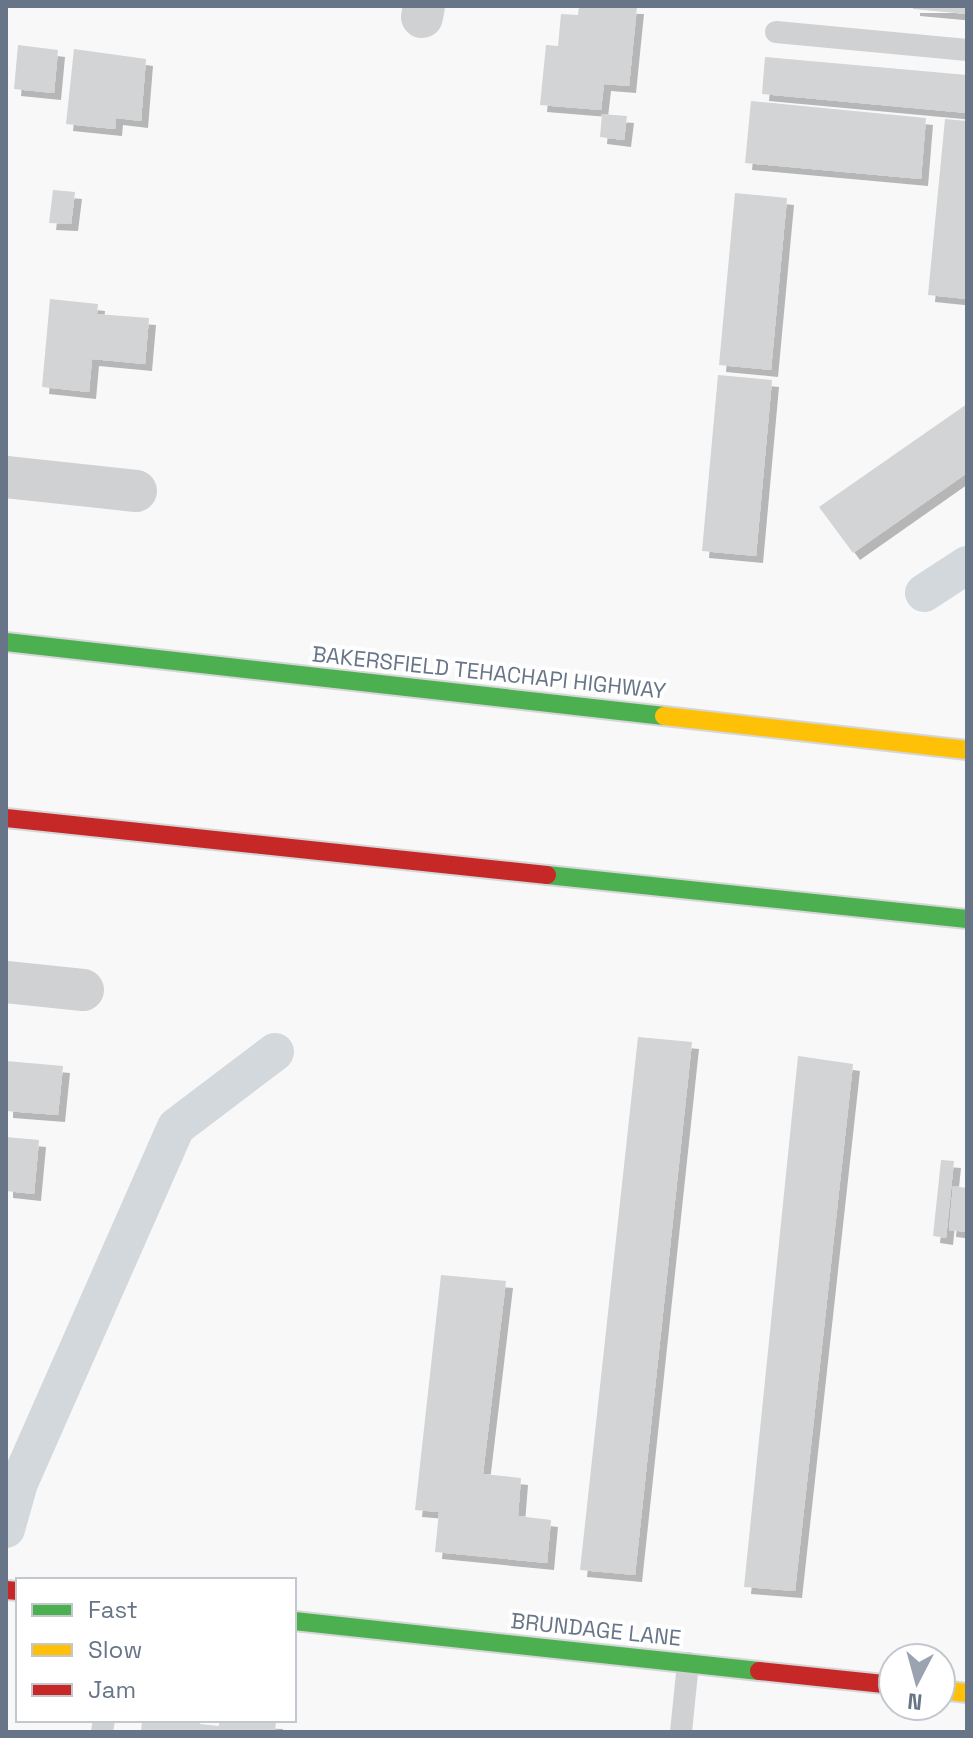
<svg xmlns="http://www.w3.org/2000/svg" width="973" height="1738" font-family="'Space Grotesk',sans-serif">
<defs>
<filter id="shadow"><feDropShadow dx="7" dy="7" stdDeviation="0" flood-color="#0004"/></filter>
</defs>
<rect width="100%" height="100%" fill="#f8f8f8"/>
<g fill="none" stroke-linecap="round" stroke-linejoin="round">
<g stroke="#d2d8dc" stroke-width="38">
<path d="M 924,593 L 967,565"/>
<path d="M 6,1529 L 19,1483 L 176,1127 L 275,1052"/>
</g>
</g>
<g fill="#d3d4d5" filter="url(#shadow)">
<path d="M 579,6 L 637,7 L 629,86 L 604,84 L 601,110 L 540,105 L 546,45 L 558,46 L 561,14 L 578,15 Z"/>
<path d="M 913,6 L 967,6 L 967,14 L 913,9 Z"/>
<path d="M 18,45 L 58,50 L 54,93 L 14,89 Z"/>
<path d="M 74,49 L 146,59 L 141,121 L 116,118 L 115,129 L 66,124 Z"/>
<path d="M 765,57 L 967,75 L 967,113 L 762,94 Z"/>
<path d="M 751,101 L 926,118 L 921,179 L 745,163 Z"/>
<path d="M 602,114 L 627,116 L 624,140 L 600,137 Z"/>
<path d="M 945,119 L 967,121 L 967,299 L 928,295 Z"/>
<path d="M 53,190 L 75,192 L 71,224 L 49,223 Z"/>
<path d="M 735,193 L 787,198 L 771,370 L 719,365 Z"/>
<path d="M 50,299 L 98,304 L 97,314 L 149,318 L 145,364 L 92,359 L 89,392 L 42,387 Z"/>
<path d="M 718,375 L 772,380 L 756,556 L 702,551 Z"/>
<path d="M 967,404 L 967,473 L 853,553 L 819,507 Z"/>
<path d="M 638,1037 L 692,1042 L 635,1575 L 580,1570 Z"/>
<path d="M 798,1056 L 853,1064 L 795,1591 L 744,1587 Z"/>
<path d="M 6,1061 L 63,1066 L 58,1115 L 6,1111 Z"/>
<path d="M 6,1137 L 39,1140 L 34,1194 L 6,1191 Z"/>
<path d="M 941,1160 L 954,1161 L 946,1238 L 933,1236 Z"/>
<path d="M 953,1186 L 967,1188 L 967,1232 L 949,1230 Z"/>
<path d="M 441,1275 L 506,1281 L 483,1474 L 521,1478 L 518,1516 L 551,1520 L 547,1563 L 435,1552 L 439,1512 L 415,1510 Z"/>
<path d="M 142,1720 L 201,1720 L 200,1724 L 219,1726 L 219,1720 L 276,1722 L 275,1732 L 141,1732 Z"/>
</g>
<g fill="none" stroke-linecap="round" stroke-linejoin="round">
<defs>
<g id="fast">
<path d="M 6,642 L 664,716"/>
<path d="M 547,875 L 967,919"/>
<path d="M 294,1621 L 759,1671"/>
</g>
<g id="slow">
<path d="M 664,716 L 967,750"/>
<path d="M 941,1690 L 967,1693"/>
</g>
<g id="jam">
<path d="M 6,818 L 547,875"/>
<path d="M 6,1590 L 18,1591"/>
<path d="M 759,1671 L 893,1685"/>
</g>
</defs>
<use href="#fast" stroke="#d5d6d7" stroke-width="22"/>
<use href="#slow" stroke="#d5d6d7" stroke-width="22"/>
<use href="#jam" stroke="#d5d6d7" stroke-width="22"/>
<g stroke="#d0d1d3" stroke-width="22">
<path d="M 776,32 L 967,50"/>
<path d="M 102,1732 L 104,1720"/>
<path d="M 681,1732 L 688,1663"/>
</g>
<g stroke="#d0d1d3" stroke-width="42">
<path d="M 422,17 L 424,6"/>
<path d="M 6,477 L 136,491"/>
<path d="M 6,982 L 83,990"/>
</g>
<use href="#fast" stroke="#4caf50" stroke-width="18"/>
<use href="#slow" stroke="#ffc107" stroke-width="18"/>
<use href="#jam" stroke="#c62828" stroke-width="18"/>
</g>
<g text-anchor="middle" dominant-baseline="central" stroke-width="8" stroke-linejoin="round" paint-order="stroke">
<g font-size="22" fill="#687588" stroke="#fff">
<text transform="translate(489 672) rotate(6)">BAKERSFIELD TEHACHAPI HIGHWAY</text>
<text transform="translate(596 1629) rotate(6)">BRUNDAGE LANE</text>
</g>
</g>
<rect width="973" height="1738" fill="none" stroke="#687588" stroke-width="16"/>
<rect x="16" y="1578" width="280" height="144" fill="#ffffff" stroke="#c3c8cf" stroke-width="2"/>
<rect x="32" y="1604" width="40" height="12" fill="#4caf50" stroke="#c3c8cf" stroke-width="2"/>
<text x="88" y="1618" font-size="24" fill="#687588">Fast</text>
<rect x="32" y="1644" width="40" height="12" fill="#ffc107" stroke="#c3c8cf" stroke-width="2"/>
<text x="88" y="1658" font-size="24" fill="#687588">Slow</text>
<rect x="32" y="1684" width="40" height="12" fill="#c62828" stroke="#c3c8cf" stroke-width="2"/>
<text x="88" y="1698" font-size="24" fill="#687588">Jam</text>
<g transform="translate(917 1682) rotate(186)"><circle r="38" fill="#ffffff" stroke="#c3c8cf" stroke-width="2"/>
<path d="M0-6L14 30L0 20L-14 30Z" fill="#9aa3af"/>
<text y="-12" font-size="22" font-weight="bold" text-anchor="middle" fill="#687588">N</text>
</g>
</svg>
